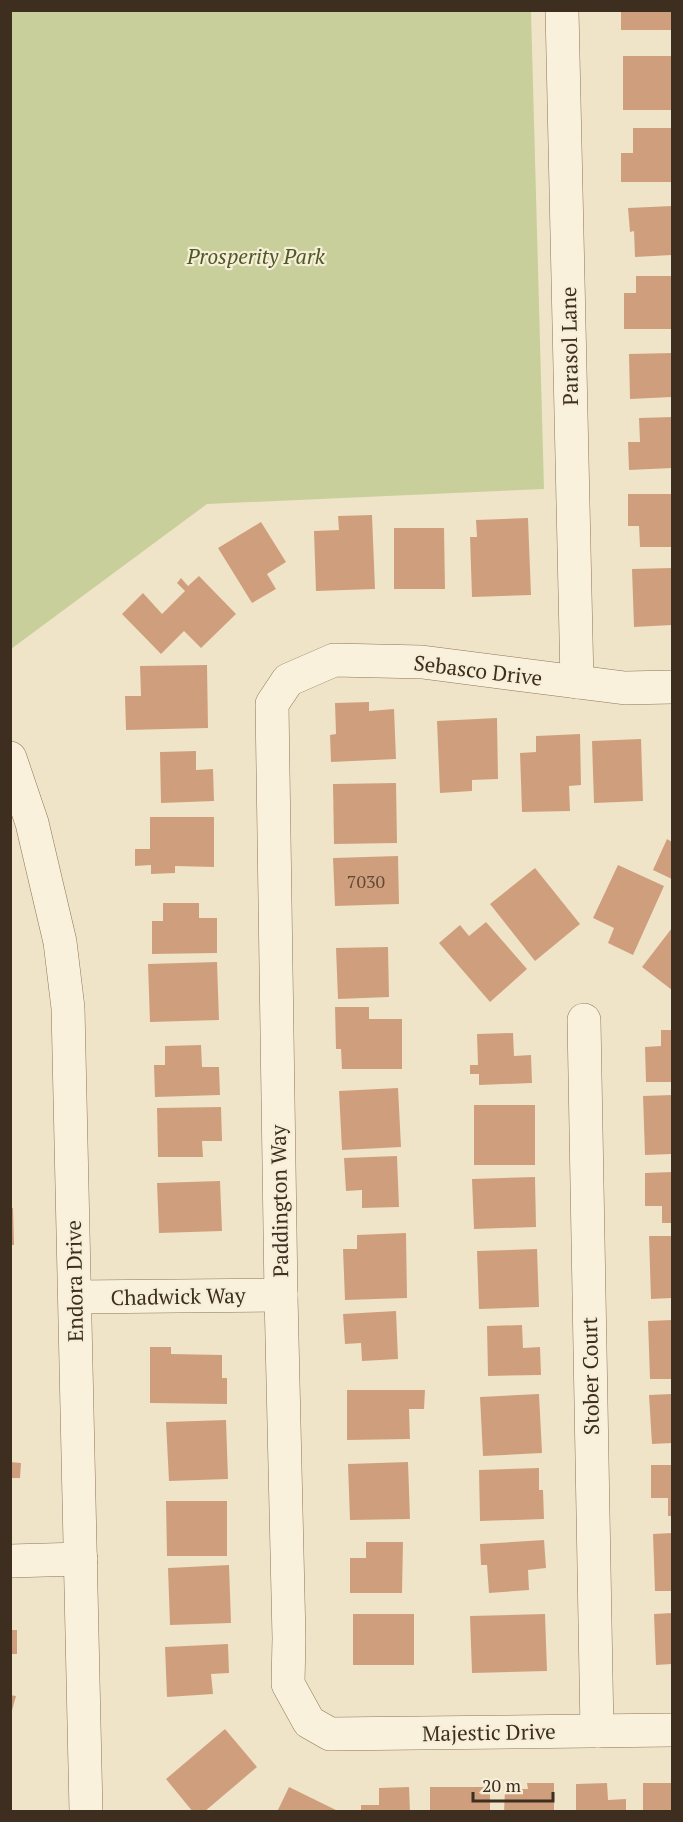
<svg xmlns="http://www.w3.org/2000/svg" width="683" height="1822" font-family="'PT Serif',serif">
<rect width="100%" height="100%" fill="#f0e4c8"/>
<path fill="#c9cf9b" d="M 11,10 L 531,11 L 544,489 L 207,504 L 11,649 Z"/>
<g fill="#cf9f7d">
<rect x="621" y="10" width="51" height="20"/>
<rect x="623" y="56" width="49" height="54"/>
<path d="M 633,128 L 672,128 L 672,182 L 621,182 L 621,153 L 633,153 Z"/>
<path d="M 672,206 L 672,255 L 635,257 L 634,231 L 630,232 L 628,208 Z"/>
<path d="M 636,276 L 672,276 L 672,329 L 624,329 L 624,293 L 636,293 Z"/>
<path d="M 672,353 L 672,397 L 630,399 L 629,354 Z"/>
<path d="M 672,417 L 672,468 L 629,470 L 628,442 L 640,442 L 639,418 Z"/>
<path d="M 628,494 L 672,494 L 672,547 L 640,547 L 639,526 L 628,526 Z"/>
<path d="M 372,515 L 375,589 L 316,591 L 314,531 L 339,530 L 338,516 Z"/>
<path d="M 528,518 L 531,595 L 472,597 L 470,537 L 477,537 L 476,520 Z"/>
<path d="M 261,522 L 286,562 L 267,574 L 276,589 L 252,603 L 218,548 Z"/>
<path d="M 394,528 L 444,528 L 445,589 L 394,589 Z"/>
<path d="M 672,568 L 672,625 L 634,627 L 632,569 Z"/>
<path d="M 199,576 L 236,614 L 201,648 L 184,631 L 161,654 L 122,614 L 143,593 L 162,614 L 185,591 L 177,583 L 181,578 L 188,586 Z"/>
<path d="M 207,665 L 208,728 L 126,730 L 125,696 L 141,696 L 140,666 Z"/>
<path d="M 369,702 L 369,711 L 394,709 L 396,759 L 331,762 L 330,735 L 336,734 L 335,703 Z"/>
<path d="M 497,718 L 498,779 L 472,780 L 472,791 L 440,793 L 437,721 Z"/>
<path d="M 580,734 L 581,785 L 569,786 L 570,811 L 522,812 L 520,753 L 536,752 L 536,736 Z"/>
<path d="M 641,739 L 643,801 L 594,803 L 592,741 Z"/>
<path d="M 196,751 L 196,770 L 213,769 L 214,801 L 161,803 L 160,752 Z"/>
<path d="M 396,783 L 397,843 L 334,844 L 333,784 Z"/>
<path d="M 150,817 L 214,817 L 214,867 L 175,866 L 175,873 L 151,874 L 151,865 L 135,866 L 135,849 L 150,849 Z"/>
<path d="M 667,839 L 672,842 L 672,879 L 653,870 Z"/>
<path d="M 398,856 L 399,904 L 335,906 L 333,858 Z"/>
<path d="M 618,865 L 664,886 L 633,955 L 608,943 L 614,928 L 593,918 Z"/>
<path d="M 535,868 L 580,924 L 535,961 L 490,904 Z"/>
<path d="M 163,903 L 199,903 L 199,918 L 217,918 L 217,953 L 152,954 L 152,921 L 163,921 Z"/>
<path d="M 486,922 L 527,969 L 490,1002 L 439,943 L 460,925 L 469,936 Z"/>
<path d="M 672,928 L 672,990 L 642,967 Z"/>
<path d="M 388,947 L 389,997 L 338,999 L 336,948 Z"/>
<path d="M 217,962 L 219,1020 L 150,1022 L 148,964 Z"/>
<path d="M 335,1007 L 369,1007 L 369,1019 L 402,1019 L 402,1069 L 342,1069 L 341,1049 L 336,1049 Z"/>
<path d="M 661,1030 L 672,1030 L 672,1082 L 646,1082 L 645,1047 L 661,1046 Z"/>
<path d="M 513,1033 L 514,1056 L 531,1055 L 532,1083 L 479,1085 L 479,1074 L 470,1074 L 470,1065 L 478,1065 L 477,1034 Z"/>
<path d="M 201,1045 L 202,1067 L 219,1067 L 220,1095 L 155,1097 L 154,1065 L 165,1065 L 165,1046 Z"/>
<path d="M 398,1088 L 401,1147 L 342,1150 L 339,1091 Z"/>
<path d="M 672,1095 L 672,1154 L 645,1155 L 643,1096 Z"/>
<rect x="474" y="1105" width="61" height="60"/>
<path d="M 221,1107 L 222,1141 L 202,1141 L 203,1157 L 158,1157 L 157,1108 Z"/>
<path d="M 397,1156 L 399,1207 L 362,1208 L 362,1190 L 346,1191 L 344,1158 Z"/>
<path d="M 672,1172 L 672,1223 L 662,1223 L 662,1206 L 645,1206 L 645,1173 Z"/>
<path d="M 535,1177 L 536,1227 L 474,1229 L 472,1179 Z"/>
<path d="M 220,1181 L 222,1231 L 159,1233 L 157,1183 Z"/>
<path d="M 10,1208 L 13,1208 L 14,1245 L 10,1245 Z"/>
<path d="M 406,1233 L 407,1298 L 345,1300 L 343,1249 L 357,1249 L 357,1235 Z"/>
<path d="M 649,1236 L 672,1236 L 672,1298 L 651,1299 Z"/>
<path d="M 537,1249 L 539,1307 L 479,1309 L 477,1251 Z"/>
<path d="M 396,1311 L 398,1359 L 362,1361 L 361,1343 L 345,1344 L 343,1314 Z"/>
<path d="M 672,1320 L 672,1379 L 650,1379 L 648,1321 Z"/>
<path d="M 522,1325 L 523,1348 L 540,1347 L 541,1375 L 488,1376 L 487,1326 Z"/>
<path d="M 150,1347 L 171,1347 L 171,1354 L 222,1355 L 222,1378 L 227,1378 L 227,1404 L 150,1403 Z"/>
<path d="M 347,1390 L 425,1390 L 424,1409 L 409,1409 L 410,1439 L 347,1440 Z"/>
<path d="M 539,1394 L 542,1453 L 483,1456 L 480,1397 Z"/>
<path d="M 672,1394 L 672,1443 L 652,1444 L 649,1395 Z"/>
<path d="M 226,1420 L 228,1479 L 169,1481 L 166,1422 Z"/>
<path d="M 10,1462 L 21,1463 L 20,1478 L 10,1478 Z"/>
<path d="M 408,1462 L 410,1519 L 350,1520 L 348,1464 Z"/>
<path d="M 651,1465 L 672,1465 L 672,1516 L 668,1516 L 668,1498 L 651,1498 Z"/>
<path d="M 539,1468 L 539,1490 L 543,1490 L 544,1519 L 480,1521 L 479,1470 Z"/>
<path d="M 166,1501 L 227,1501 L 227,1556 L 167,1556 Z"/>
<path d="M 672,1533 L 672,1591 L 655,1591 L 653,1534 Z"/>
<path d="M 544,1540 L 546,1568 L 528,1570 L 529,1590 L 489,1593 L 487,1565 L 481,1565 L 480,1544 Z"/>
<path d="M 366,1542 L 403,1542 L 402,1593 L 350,1593 L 350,1558 L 366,1558 Z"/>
<path d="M 229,1565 L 231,1623 L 170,1625 L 168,1568 Z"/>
<path d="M 672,1613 L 672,1664 L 656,1665 L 654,1614 Z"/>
<rect x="353" y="1614" width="61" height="51"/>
<path d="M 545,1614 L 547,1671 L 472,1673 L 470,1616 Z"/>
<rect x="10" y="1630" width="7" height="24"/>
<path d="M 228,1644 L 229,1673 L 211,1674 L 213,1694 L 167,1697 L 165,1647 Z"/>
<path d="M 10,1695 L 16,1696 L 11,1714 L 10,1714 Z"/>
<path d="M 225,1729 L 257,1767 L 204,1812 L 193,1812 L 166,1779 Z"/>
<path d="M 527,1783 L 554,1783 L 554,1812 L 504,1812 L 505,1789 L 528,1789 Z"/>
<path d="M 607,1783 L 608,1800 L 626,1799 L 626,1812 L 576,1812 L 576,1784 Z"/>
<rect x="643" y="1783" width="29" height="29"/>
<path d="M 289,1787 L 340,1812 L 277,1812 Z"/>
<path d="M 409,1787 L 410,1812 L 361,1812 L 361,1805 L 379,1805 L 379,1788 Z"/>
<rect x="430" y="1787" width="60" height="25"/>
</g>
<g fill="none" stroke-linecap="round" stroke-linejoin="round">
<defs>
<g id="minor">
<path d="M 562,10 L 577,682"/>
<path d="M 672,687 L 625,688 L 422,662 L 334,660 L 288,680 L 272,704 L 281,1295 L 289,1638 L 288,1684 L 309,1722 L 330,1734 L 672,1730"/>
<path d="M 10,758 L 32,823 L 60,942 L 68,1008 L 86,1812"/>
<path d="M 584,1020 L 597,1731"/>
<path d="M 75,1297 L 281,1295"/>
<path d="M 10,1561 L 81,1559"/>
</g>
</defs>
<use href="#minor" stroke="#8d765c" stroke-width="34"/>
<use href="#minor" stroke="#faf1dc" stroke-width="33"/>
</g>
<g text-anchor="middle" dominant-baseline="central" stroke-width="4.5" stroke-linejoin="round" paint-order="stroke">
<g font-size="18" fill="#624a37">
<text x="366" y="881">7030</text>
</g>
<g font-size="21" font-style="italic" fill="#4d5a26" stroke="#f7eed8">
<text x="256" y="256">Prosperity Park</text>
</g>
<g font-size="21" fill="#3d2e20" stroke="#f7eed8">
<text transform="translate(569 346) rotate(-91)">Parasol Lane</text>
<text transform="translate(478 670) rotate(7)">Sebasco Drive</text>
<text transform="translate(279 1201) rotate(-91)">Paddington Way</text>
<text transform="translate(74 1281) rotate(-91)">Endora Drive</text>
<text transform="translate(178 1296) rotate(-1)">Chadwick Way</text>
<text transform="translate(590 1376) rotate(-91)">Stober Court</text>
<text transform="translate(489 1732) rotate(-1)">Majestic Drive</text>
</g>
</g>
<rect width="683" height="1822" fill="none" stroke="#3d2e20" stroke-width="24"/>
<path d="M473 1792v9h80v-9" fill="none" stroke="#3d2e20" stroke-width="3"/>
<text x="482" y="1792" font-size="18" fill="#3d2e20" stroke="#f7eed8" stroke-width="4.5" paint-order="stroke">20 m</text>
</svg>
